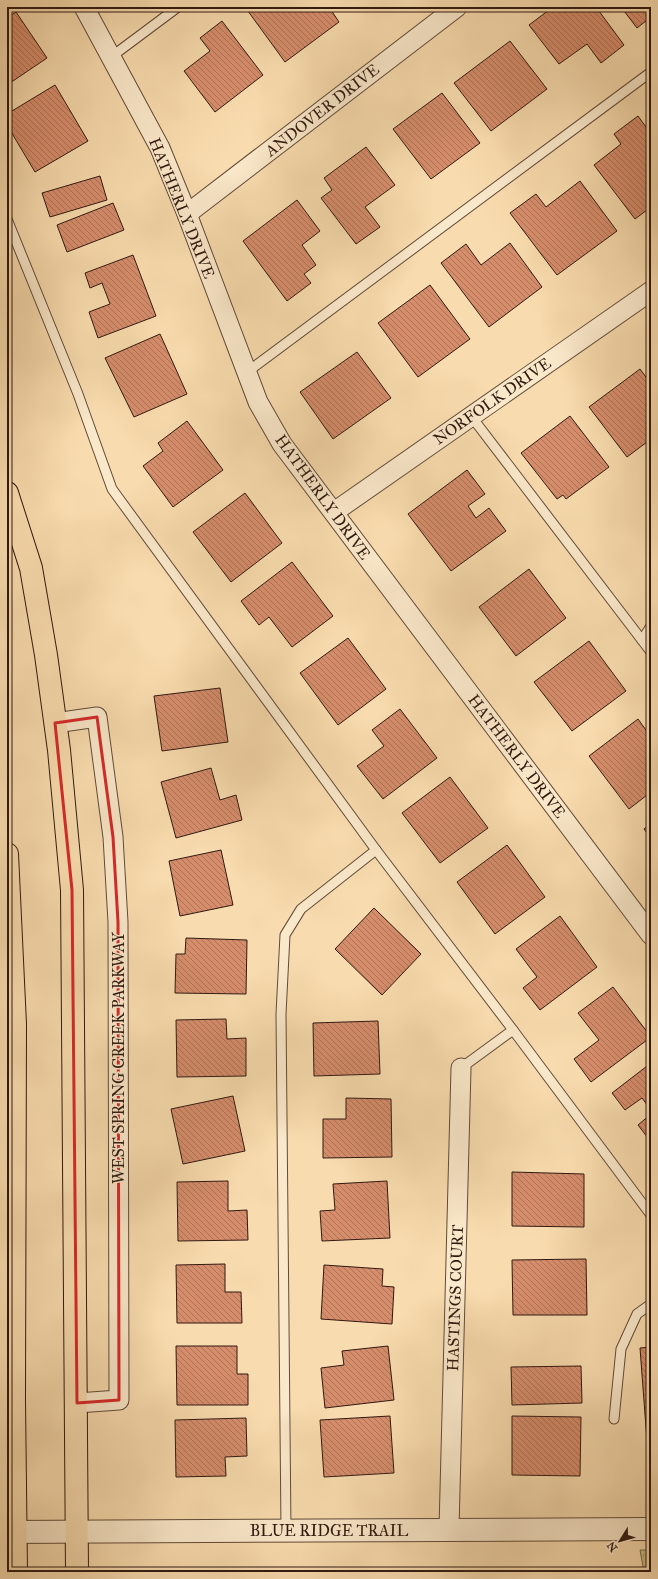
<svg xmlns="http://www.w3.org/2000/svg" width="658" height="1579" font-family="'IM FELL Great Primer',serif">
<defs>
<pattern id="park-tufts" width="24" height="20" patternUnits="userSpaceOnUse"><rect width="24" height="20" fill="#c5bd85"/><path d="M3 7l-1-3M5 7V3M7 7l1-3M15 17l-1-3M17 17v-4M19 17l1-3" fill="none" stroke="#aaa272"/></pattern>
<pattern id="building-back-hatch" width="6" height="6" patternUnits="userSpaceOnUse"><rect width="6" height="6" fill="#d68d6c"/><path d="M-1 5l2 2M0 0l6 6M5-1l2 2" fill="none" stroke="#ae7257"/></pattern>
</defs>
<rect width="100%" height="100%" fill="#f8dbae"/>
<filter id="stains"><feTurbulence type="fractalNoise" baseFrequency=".005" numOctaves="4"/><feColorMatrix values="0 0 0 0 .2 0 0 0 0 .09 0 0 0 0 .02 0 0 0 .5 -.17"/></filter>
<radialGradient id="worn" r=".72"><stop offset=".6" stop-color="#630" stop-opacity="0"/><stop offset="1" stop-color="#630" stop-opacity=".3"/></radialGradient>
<path fill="url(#park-tufts)" stroke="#7a6b4a" d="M 640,1550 L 651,1550 L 651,1572 L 644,1572 Z"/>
<g fill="url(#building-back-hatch)" stroke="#301910">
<path d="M 245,7 L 329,7 L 339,22 L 285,62 Z"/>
<path d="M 553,7 L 596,7 L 624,45 L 601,63 L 587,44 L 559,64 L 529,25 Z"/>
<path d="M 621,7 L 651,7 L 651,17 L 637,28 Z"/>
<path d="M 16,12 L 47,58 L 7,85 L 7,18 Z"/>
<path d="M 222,21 L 263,75 L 215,112 L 184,71 L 210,51 L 200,38 Z"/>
<path d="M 510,41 L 547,89 L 491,131 L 454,83 Z"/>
<path d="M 55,85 L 88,141 L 35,172 L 7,125 L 7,114 Z"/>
<path d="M 442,93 L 480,143 L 431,179 L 393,129 Z"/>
<path d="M 638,116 L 651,134 L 651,207 L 635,219 L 594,165 L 621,144 L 614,134 Z"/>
<path d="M 366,147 L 395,185 L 365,207 L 380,227 L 356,244 L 321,198 L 332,190 L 324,178 Z"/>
<path d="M 100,176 L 107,200 L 50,217 L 42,193 Z"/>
<path d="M 580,181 L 617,231 L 557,275 L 510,213 L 536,194 L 546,207 Z"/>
<path d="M 297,200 L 320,231 L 302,245 L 316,265 L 304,274 L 311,283 L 287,301 L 243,241 Z"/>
<path d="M 113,203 L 124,230 L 67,252 L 57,225 Z"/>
<path d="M 510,243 L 542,287 L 489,327 L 441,263 L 466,244 L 481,265 Z"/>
<path d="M 133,255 L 156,316 L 98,338 L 89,312 L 110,304 L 102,283 L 90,288 L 85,273 Z"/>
<path d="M 430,285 L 470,339 L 418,377 L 378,323 Z"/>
<path d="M 160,334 L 187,394 L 134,417 L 105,358 Z"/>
<path d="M 357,352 L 391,398 L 333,439 L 300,392 Z"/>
<path d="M 640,369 L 651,384 L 651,439 L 627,457 L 589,407 Z"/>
<path d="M 570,416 L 609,467 L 566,499 L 563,495 L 557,499 L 521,453 Z"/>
<path d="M 187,421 L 223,470 L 173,507 L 143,466 L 163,451 L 158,443 Z"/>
<path d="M 467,470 L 485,494 L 468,506 L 476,518 L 489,508 L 506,531 L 451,571 L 408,514 Z"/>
<path d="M 245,493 L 282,543 L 231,582 L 193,532 Z"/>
<path d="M 292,562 L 333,616 L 292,647 L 269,617 L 259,625 L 241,601 Z"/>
<path d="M 529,569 L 566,618 L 516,656 L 479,607 Z"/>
<path d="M 348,638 L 386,689 L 338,725 L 300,673 Z"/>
<path d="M 589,641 L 626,691 L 572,731 L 534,682 Z"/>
<path d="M 220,688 L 228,742 L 162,751 L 154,696 Z"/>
<path d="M 400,709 L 437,758 L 383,799 L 357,766 L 384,746 L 372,730 Z"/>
<path d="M 638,719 L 651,737 L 651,792 L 629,809 L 589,756 Z"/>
<path d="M 211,768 L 220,800 L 236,795 L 242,820 L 176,838 L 161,782 Z"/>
<path d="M 450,777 L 488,828 L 440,863 L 402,813 Z"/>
<path d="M 651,823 L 651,838 L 644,829 Z"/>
<path d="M 507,845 L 545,897 L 495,934 L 457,882 Z"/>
<path d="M 221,850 L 233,905 L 180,916 L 169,861 Z"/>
<path d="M 374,908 L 421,954 L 382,995 L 335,949 Z"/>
<path d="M 560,916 L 597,967 L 540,1010 L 523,988 L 537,977 L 516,949 Z"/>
<path d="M 186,938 L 247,940 L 246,994 L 175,993 L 176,954 L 185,954 Z"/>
<path d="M 613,987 L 651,1037 L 591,1082 L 574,1059 L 599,1040 L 578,1013 Z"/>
<path d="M 226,1019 L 227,1039 L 246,1038 L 246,1076 L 177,1077 L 176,1020 Z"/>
<path d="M 378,1021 L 380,1074 L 314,1076 L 313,1023 Z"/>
<path d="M 651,1063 L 651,1110 L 642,1098 L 625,1110 L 612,1093 Z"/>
<path d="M 233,1096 L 245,1151 L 183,1164 L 171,1109 Z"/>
<path d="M 346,1098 L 391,1099 L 392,1157 L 323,1158 L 323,1119 L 346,1119 Z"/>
<path d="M 651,1114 L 651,1142 L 638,1125 Z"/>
<path d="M 512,1172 L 584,1174 L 584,1227 L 512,1226 Z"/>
<path d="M 228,1181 L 228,1211 L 247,1210 L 248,1240 L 178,1241 L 177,1182 Z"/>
<path d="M 387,1181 L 390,1238 L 322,1241 L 320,1211 L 335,1210 L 333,1184 Z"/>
<path d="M 586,1259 L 587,1315 L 513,1315 L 512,1260 Z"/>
<path d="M 225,1264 L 225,1292 L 241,1292 L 242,1323 L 177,1323 L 176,1265 Z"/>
<path d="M 324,1265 L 383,1269 L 382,1286 L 394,1287 L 392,1324 L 321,1319 Z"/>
<path d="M 176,1346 L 237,1346 L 237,1374 L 248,1374 L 248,1405 L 177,1405 Z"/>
<path d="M 388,1346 L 394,1400 L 325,1408 L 321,1368 L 344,1365 L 342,1351 Z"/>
<path d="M 651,1347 L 651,1441 L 647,1441 L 640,1348 Z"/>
<path d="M 581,1366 L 582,1403 L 512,1405 L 511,1367 Z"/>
<path d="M 390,1416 L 394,1473 L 324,1477 L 320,1420 Z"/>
<path d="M 512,1416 L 581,1417 L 580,1476 L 512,1475 Z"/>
<path d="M 246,1418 L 247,1456 L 225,1457 L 226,1476 L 176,1477 L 175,1420 Z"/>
</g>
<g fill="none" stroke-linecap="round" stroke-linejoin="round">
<defs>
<g id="service">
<path d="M 111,57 L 178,7"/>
<path d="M 7,219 L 78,394 L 112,489 L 376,850 L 513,1030 L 651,1215"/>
<path d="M 247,372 L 651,72"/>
<path d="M 471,416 L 651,652"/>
<path d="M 642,640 L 651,626"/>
<path d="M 461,1068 L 513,1030"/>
<path d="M 614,1419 L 621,1349 L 637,1314 L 651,1304"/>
<path d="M 286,1530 L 281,1014 L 285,935 L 301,909 L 376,850"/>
</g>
<g id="minor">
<path d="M 84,7 L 160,148 L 187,214 L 258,402 L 282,444 L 651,935"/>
<path d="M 187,214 L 457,7"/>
<path d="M 334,512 L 651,291"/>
<path d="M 55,723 L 97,717 L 113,837 L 118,922 L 119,1400 L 77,1403"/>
<path d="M 449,1529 L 461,1068"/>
</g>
<path id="tertiary" d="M 7,1532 L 651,1529"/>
<g id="primary">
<path d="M 7,493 L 31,568 L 46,655 L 59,750 L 72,890 L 77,1572"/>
<path d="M 7,854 L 15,1024 L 14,1400 L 16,1572"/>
</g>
</defs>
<use href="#service" stroke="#624a38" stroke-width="11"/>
<use href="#minor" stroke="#624a38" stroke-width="21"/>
<use href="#tertiary" stroke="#624a38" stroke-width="24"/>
<use href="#primary" stroke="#301910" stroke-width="24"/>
<use href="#service" stroke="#fae8ca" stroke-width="9"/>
<use href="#minor" stroke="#fae8ca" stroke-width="19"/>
<use href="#tertiary" stroke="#fae8ca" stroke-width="22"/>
<use href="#primary" stroke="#f8dbae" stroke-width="22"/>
</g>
<path fill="none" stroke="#d62828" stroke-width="3" stroke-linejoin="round" d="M 97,717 L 113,837 L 118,922 L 119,1400 L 77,1403 L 72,890 L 55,723 Z"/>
<g text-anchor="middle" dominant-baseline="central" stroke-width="3" stroke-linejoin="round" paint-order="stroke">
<g font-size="16" fill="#301910" stroke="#fae8ca">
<text transform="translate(322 110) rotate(-38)">ANDOVER DRIVE</text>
<text transform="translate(182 208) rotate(68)">HATHERLY DRIVE</text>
<text transform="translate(492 401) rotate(-35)">NORFOLK DRIVE</text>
<text transform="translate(323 497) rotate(54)">HATHERLY DRIVE</text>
<text transform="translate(517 756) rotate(53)">HATHERLY DRIVE</text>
<text transform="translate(118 1058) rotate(-90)">WEST SPRING CREEK PARKWAY</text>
<text transform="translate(455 1298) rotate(-88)">HASTINGS COURT</text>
<text x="329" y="1530">BLUE RIDGE TRAIL</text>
</g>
</g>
<rect width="658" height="1579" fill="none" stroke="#f8dbae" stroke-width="24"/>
<rect x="8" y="8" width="642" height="1563" fill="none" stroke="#301910" stroke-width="2"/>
<rect x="12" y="12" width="634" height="1555" fill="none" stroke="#301910"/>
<g transform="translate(620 1541) rotate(233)" stroke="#fae8ca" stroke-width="3" paint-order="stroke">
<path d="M0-3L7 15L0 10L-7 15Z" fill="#301910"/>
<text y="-6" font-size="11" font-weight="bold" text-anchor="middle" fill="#301910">N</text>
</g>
<rect width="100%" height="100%" filter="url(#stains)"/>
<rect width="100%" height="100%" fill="url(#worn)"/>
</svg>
